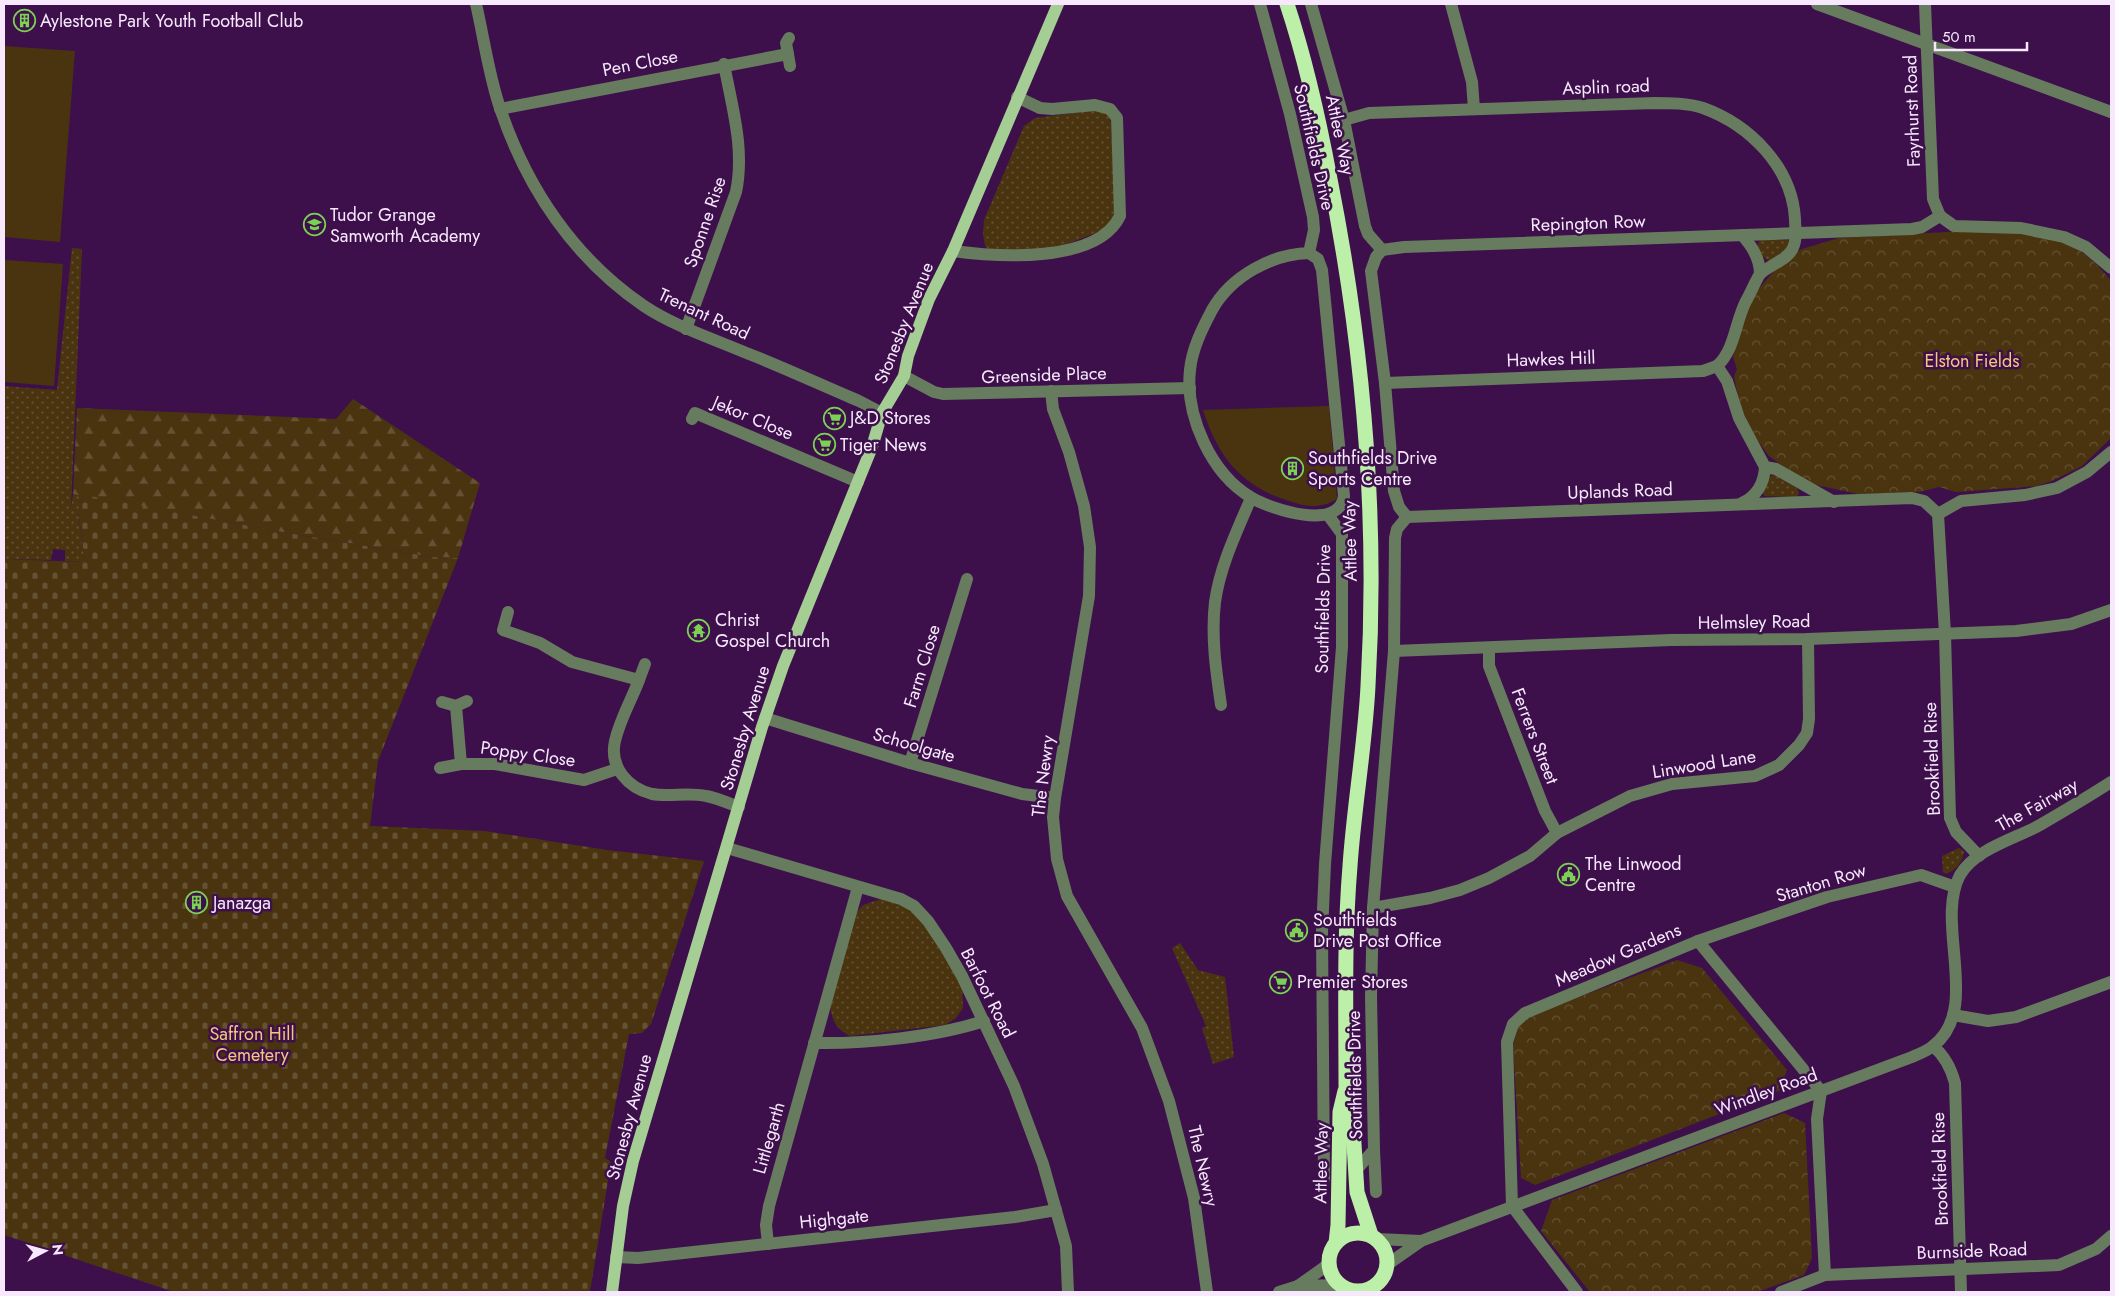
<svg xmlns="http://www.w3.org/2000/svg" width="2115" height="1296" font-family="Jost,sans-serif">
<defs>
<pattern id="grass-dots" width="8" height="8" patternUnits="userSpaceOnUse" patternTransform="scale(1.25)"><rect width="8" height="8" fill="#4a3410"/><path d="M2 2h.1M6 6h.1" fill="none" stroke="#655134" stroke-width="1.8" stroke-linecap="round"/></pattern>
<pattern id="forest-firs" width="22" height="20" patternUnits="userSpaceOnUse" patternTransform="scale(1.25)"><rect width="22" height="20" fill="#4a3410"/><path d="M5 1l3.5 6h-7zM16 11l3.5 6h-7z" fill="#655134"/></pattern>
<pattern id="cemetery-stones" width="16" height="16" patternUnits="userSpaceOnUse" patternTransform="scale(1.25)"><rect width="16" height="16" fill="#4a3410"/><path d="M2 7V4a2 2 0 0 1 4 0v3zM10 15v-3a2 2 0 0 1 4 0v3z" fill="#655134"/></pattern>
<pattern id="park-crowns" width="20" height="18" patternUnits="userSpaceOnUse" patternTransform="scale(1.25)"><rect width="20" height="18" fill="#4a3410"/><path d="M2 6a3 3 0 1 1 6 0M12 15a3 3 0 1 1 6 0" fill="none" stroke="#655134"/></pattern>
</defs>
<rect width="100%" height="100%" fill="#3d104b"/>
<g fill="url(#grass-dots)">
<path d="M 1097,110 L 1107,114 L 1111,122 L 1115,214 L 1106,229 L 1062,246 L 1045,250 L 991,251 L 985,246 L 983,234 L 984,220 L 1024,126 L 1035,118 Z"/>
<path d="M 1760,240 L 1788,240 L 1789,241 L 1788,249 L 1769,261 L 1762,256 L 1757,246 Z"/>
<path d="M 72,248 L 82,249 L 71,508 L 73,494 L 84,495 L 78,511 L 85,562 L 65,561 L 65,550 L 53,549 L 51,560 L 4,559 L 4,386 L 57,390 Z"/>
<path d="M 1775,475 L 1797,488 L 1799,493 L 1797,497 L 1764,496 L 1763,491 L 1770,476 Z"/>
<path d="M 1959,848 L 1964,851 C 1963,862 1956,870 1946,874 L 1943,872 L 1942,856 Z"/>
<path d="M 884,898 L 913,911 L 935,937 L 962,985 L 963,1008 L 956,1018 L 945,1025 L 850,1036 C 835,1028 832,1021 830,1004 L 856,913 L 863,905 Z"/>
<path d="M 1180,943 L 1198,970 L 1225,977 L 1234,1057 L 1213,1064 L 1202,1028 L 1206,1026 L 1172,948 Z"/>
</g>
<path fill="url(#forest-firs)" d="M 353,399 L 480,483 L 458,558 L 432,557 L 282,532 L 73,494 L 77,408 L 336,419 Z"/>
<path fill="url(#cemetery-stones)" d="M 84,495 L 282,532 L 432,557 L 458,558 L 378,761 L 370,826 L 485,831 L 607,850 L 704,861 L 651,1024 L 642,1033 L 629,1034 L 605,1158 L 611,1162 L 590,1292 L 174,1292 L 4,1235 L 4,559 L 85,562 L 78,510 Z"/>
<g fill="url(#park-crowns)">
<path d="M 2002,229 C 2051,236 2078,239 2111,281 L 2111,438 L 2082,466 L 2052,481 L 2037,486 L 1956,492 L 1939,487 L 1919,492 L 1858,494 L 1816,485 L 1795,475 L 1769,456 L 1753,434 L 1740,407 L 1734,376 L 1737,369 L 1733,357 L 1742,317 L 1751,298 L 1780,264 L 1802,249 L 1839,238 Z"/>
<path d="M 1677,960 L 1702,968 L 1787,1070 L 1779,1091 L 1535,1185 L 1521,1178 L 1513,1045 L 1519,1023 L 1529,1016 Z"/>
<path d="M 1784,1113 L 1805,1123 L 1812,1258 L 1804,1275 L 1757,1292 L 1590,1292 L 1541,1231 L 1552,1200 Z"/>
</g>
<g fill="#4a3410">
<path d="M 4,46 L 75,51 L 60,242 L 4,237 Z"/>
<path d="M 4,260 L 63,264 L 54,386 L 4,382 Z"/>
<path d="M 1329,406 L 1337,499 C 1320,509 1307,507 1289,501 C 1241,486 1218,457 1203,410 Z"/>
</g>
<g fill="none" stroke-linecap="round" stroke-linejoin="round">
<g stroke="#677b5f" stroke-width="12">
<path d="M 476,4 C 484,38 489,78 501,111 C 528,190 575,259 644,306 C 674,326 711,338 744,352 C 783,367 821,385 859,401 L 882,413"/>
<path d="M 1260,4 L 1290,114 L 1313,217 L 1314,230 L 1309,253 L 1318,259 L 1322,270 L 1344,496 C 1339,532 1271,509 1252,498 C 1211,474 1185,416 1190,370 C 1192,349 1202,329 1212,310 C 1231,276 1272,254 1309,253"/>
<path d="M 1311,4 L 1344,120 L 1365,226 L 1368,234 L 1382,250 L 1376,257 L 1371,271 L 1385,383 L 1394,491 L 1399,507 L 1407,517 L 1397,529 L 1395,538 L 1394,651 L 1373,908 L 1371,997 L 1374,1150 L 1356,1170"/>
<path d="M 1451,4 L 1472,82 L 1474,109"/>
<path d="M 1817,4 L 2111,112"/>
<path d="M 1925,4 L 1933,199 L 1940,216"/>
<path d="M 788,54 L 786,43 L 789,38"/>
<path d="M 500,109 L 788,54 L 790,66"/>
<path d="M 1344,120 L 1369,113 L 1654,103 C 1670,103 1688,103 1703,108 C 1750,125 1792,167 1795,219 C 1795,227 1797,237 1794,245 C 1791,259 1767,266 1760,274 C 1758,276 1749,296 1746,301 C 1735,322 1735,350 1717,366 L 1727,381 L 1739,418 L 1765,467 L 1776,469 L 1834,502"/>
<path d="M 1742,235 C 1752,246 1760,259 1760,274"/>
<path d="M 1382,250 L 1404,247 L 1912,229 L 1922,227 L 1940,216 L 1954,226 L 2021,228 L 2064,237 L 2086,247 L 2111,268"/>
<path d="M 953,251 C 997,257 1097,264 1120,216 L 1117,118 L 1110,109 L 1095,105 L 1052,109 L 1040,108 L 1017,97"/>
<path d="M 686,329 L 736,192 C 745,149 732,107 724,64"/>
<path d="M 904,376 L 934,392 L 943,394 L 1190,388"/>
<path d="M 1385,383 L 1703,371 L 1717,366"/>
<path d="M 1051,391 L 1053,409 L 1069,452 L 1084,506 L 1090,547 L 1089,596 L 1055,798 L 1053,817 L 1057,859 L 1067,896 L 1142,1028 L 1169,1101 L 1194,1198 L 1207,1292"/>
<path d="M 692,419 L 695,413 L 858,482"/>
<path d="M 1742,503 C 1757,496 1764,484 1765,467"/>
<path d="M 1938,514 L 1945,634 L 1950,818 L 1956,832 L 1979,856"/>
<path d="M 1407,517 L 1912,498 L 1924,501 L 1938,514 L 1961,501 L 2025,495 L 2057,488 L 2087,472 L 2111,452"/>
<path d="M 508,612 L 503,630 L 540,643 L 572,662 L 639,680 C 631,701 620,719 615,741 C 609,767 628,788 652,794 C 669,797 689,792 706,796 C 717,798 728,803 739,807"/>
<path d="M 1489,649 L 1489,666 L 1545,811 L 1557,833"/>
<path d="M 1394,651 L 1671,640 L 1808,639 L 2016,631 L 2071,624 L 2111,610"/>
<path d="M 639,680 L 645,664"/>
<path d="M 442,702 L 456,706 L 467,701"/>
<path d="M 1221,705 C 1216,671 1211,636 1215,602 C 1220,566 1237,531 1251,498"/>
<path d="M 456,706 L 461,764 L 495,764 L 584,780 L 617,769"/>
<path d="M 765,718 L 910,763 L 1022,794 L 1055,798"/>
<path d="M 910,763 L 967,579"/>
<path d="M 440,768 L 461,764"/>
<path d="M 727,848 L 901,899 L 914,906 L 928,921 L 946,948 L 962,976 L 1014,1086 L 1043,1164 L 1066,1246 L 1068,1292"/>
<path d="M 1373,908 L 1430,898 L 1460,890 L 1489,878 L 1530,856 L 1557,833 L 1630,796 L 1672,784 L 1755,776 L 1779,765 L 1799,745 L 1807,733 L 1809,719 L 1808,639"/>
<path d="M 1698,941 L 1821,1091 L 1817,1119 L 1825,1275 L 1781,1292"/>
<path d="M 1953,1015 L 1988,1021 L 2016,1017 L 2111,982"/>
<path d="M 814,1043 C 866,1044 935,1037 984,1021"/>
<path d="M 1933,1046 C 1945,1056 1951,1068 1955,1083 L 1961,1292"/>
<path d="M 1374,1150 L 1376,1192"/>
<path d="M 1324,1179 L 1322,932 L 1325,864 L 1342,647 L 1342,534 L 1328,515"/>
<path d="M 1377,1239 L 1421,1241"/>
<path d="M 768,1244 L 766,1225 L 769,1206 L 858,887"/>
<path d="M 616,1257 L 638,1258 L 1015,1217 L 1056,1210"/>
<path d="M 1388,1264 L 1421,1241 L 1912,1057 C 1919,1054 1927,1051 1933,1046 C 1982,1009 1934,923 1960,875 C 1975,849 2015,839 2040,825 C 2064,811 2088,797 2111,782"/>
<path d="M 1825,1275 L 2059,1265 L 2096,1249 L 2111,1236"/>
<path d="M 1298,1286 L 1329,1264"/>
<path d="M 1279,1292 L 1298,1286 L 1339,1285"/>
<path d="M 1577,1292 L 1512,1206 L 1507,1042 L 1513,1024 L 1525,1013 L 1698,941 L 1827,897 L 1921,875 L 1955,887"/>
</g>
<path stroke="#a4ce93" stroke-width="12" d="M 612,1292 L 623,1206 L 633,1161 L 762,727 L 783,666 L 872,447 L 882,413 L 904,376 L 908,356 L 929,299 L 953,251 L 1058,4"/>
<g stroke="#bcefa8" stroke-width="15">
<path d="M 1287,4 C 1306,61 1319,120 1330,179 C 1363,345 1378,517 1368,686 C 1365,746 1354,806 1350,866 C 1344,938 1346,1012 1346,1085 L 1352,1112 L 1357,1192 L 1371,1235"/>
<circle cx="1358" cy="1262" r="29"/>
<path d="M 1336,1243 L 1338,1225 L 1340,1112 L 1345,1091"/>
</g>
</g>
<defs>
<symbol id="building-ring" viewBox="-11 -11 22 22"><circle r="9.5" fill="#3d104b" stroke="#7cd154" stroke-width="1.5"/><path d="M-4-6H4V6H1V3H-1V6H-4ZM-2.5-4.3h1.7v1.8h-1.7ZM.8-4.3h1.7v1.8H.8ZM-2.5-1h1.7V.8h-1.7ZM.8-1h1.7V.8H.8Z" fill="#7cd154"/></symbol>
<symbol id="school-ring" viewBox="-11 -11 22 22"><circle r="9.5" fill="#3d104b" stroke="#7cd154" stroke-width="1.5"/><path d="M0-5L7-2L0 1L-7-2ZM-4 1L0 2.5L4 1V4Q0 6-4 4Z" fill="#7cd154"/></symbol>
<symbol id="supermarket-ring" viewBox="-11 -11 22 22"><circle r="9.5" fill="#3d104b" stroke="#7cd154" stroke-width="1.5"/><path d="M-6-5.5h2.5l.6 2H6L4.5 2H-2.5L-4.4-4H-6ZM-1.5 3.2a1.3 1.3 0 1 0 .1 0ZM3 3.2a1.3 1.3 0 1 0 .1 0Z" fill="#7cd154"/></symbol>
<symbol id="temple-ring" viewBox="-11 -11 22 22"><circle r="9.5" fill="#3d104b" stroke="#7cd154" stroke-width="1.5"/><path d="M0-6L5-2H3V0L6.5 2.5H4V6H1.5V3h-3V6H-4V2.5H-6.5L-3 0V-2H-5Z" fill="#7cd154"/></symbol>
<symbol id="civic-ring" viewBox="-11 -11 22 22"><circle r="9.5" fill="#3d104b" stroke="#7cd154" stroke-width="1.5"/><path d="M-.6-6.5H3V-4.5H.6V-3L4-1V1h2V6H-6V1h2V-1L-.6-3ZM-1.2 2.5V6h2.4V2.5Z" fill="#7cd154"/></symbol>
</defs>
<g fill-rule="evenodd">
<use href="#building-ring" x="12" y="8" width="25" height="25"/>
<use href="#school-ring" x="302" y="212" width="25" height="25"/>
<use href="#supermarket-ring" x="822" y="406" width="25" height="25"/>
<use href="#supermarket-ring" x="812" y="432" width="25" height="25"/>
<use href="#building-ring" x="1280" y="456" width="25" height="25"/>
<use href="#temple-ring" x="686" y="618" width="25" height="25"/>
<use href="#civic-ring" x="1556" y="862" width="25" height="25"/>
<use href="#building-ring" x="184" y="890" width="25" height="25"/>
<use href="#civic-ring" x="1284" y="918" width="25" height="25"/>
<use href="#supermarket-ring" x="1268" y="970" width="25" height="25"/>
</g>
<g text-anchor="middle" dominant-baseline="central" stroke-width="5" stroke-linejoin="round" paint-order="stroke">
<g font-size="18" fill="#f7e8fd" stroke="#3d104b" text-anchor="start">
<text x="40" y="21">Aylestone Park Youth Football Club</text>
<text x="330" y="215">Tudor Grange<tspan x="330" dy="21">Samworth Academy</tspan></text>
<text x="850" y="418">J&amp;D Stores</text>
<text x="840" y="445">Tiger News</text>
<text x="1308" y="458">Southfields Drive<tspan x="1308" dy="21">Sports Centre</tspan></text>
<text x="715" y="620">Christ<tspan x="715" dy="21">Gospel Church</tspan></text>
<text x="1585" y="864">The Linwood<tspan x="1585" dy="21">Centre</tspan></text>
<text x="213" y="903">Janazga</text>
<text x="1313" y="920">Southfields<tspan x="1313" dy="21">Drive Post Office</tspan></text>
<text x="1297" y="982">Premier Stores</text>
</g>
<g font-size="18" fill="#f7e8fd" stroke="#3d104b">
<text transform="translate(640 63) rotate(-11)">Pen Close</text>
<text transform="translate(1606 87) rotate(-2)">Asplin road</text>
<text transform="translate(1912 111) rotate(-92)">Fayrhurst Road</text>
<text transform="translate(1340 135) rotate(78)">Attlee Way</text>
<text transform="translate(1314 147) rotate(77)">Southfields Drive</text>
<text transform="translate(705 222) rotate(-71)">Sponne Rise</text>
<text transform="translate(1588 223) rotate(-2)">Repington Row</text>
<text transform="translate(704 314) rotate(25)">Trenant Road</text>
<text transform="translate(904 323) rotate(-68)">Stonesby Avenue</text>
<text transform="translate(1551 359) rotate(-2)">Hawkes Hill</text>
<text transform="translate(1044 375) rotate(-2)">Greenside Place</text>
<text transform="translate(753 418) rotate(23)">Jekor Close</text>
<text transform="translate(1620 491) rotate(-2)">Uplands Road</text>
<text transform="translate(1350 541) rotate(-91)">Attlee Way</text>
<text transform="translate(1323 609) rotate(-89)">Southfields Drive</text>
<text transform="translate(1754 622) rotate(-1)">Helmsley Road</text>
<text transform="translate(922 666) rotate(-73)">Farm Close</text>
<text transform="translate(745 728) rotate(-73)">Stonesby Avenue</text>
<text transform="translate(1535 736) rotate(69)">Ferrers Street</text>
<text transform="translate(914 745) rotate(16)">Schoolgate</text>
<text transform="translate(528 754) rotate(8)">Poppy Close</text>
<text transform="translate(1932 759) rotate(-92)">Brookfield Rise</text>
<text transform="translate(1704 764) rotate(-9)">Linwood Lane</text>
<text transform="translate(1043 776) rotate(-83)">The Newry</text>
<text transform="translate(2037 805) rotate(-29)">The Fairway</text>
<text transform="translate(1821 883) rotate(-17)">Stanton Row</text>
<text transform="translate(1618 955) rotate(-23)">Meadow Gardens</text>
<text transform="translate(988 993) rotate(63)">Barfoot Road</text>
<text transform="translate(1355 1075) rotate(-91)">Southfields Drive</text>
<text transform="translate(1766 1092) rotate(-20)">Windley Road</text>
<text transform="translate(629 1117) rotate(-75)">Stonesby Avenue</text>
<text transform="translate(769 1138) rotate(-74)">Littlegarth</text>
<text transform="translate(1321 1163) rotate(-89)">Attlee Way</text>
<text transform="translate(1203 1166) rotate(77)">The Newry</text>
<text transform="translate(1940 1169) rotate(-92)">Brookfield Rise</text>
<text transform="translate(834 1219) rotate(-6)">Highgate</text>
<text transform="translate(1972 1251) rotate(-2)">Burnside Road</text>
</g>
<g font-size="18" fill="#f5c67d" stroke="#3d104b">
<text x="1972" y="361">Elston Fields</text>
<text x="252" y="1034">Saffron Hill<tspan x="252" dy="21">Cemetery</tspan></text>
</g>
</g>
<rect width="2115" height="1296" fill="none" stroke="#f7e8fd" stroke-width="10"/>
<g transform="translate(45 1251) rotate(84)" stroke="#3d104b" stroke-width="4" paint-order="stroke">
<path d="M0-4L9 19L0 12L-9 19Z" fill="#f7e8fd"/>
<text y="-8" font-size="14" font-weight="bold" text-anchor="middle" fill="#f7e8fd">N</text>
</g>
<path d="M1935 42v8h92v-8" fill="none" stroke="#f7e8fd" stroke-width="2.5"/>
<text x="1942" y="42" font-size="15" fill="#f7e8fd" stroke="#3d104b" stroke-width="4" paint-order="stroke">50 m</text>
</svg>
